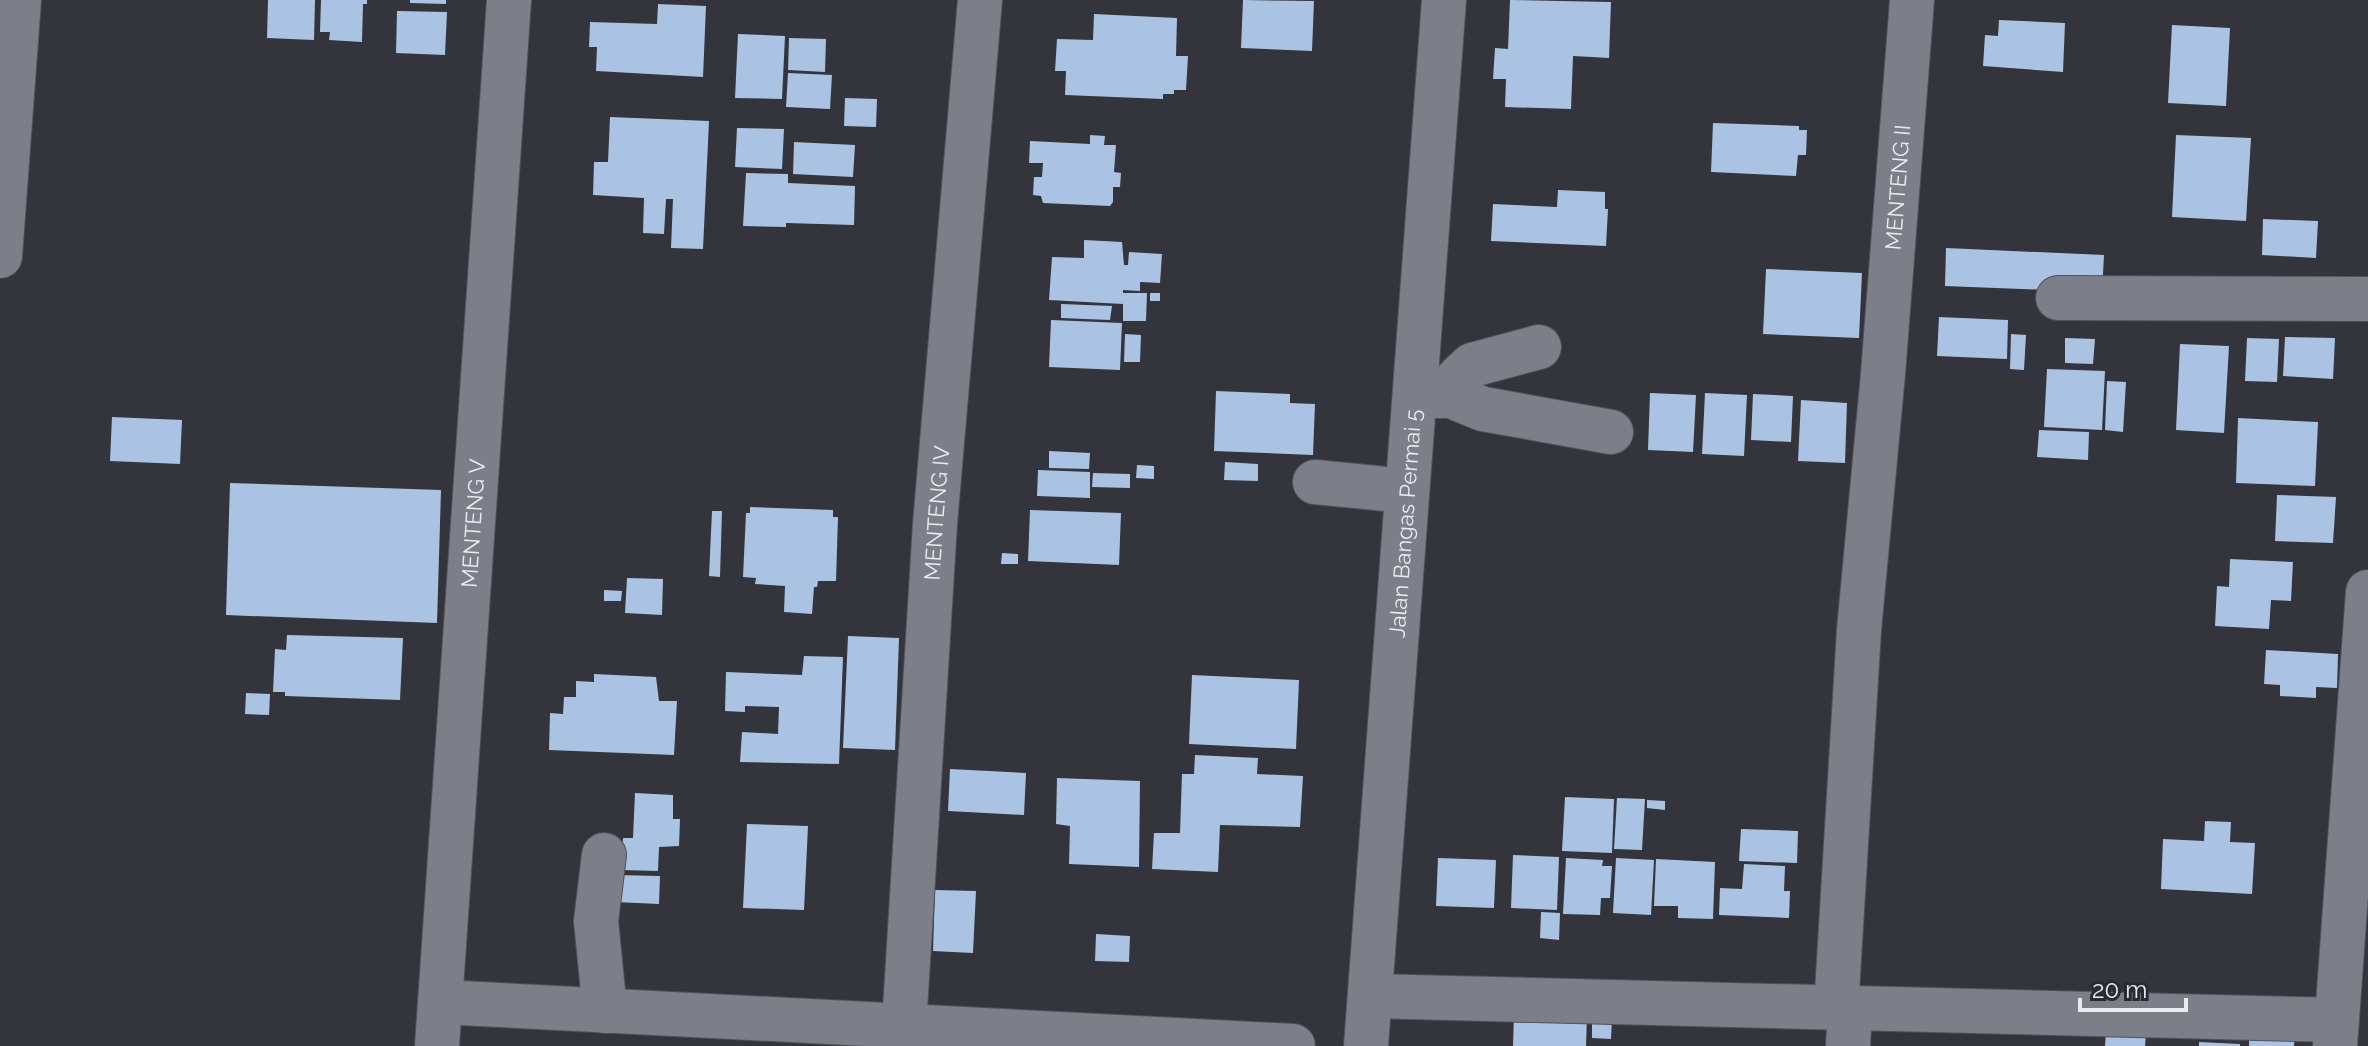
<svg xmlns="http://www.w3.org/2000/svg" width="2368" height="1046" font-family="Raleway,sans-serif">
<rect width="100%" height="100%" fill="#33343c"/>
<g fill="#abc3e2">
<path d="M 268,0 L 315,0 L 314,40 L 267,38 Z"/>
<path d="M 321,0 L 367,0 L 367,4 L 363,4 L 362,42 L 329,40 L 330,32 L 320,32 Z"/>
<path d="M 410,0 L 446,0 L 446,4 L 410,3 Z"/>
<path d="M 1243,0 L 1314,1 L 1312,51 L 1241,48 Z"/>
<path d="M 1510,0 L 1611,2 L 1609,58 L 1573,56 L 1571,109 L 1505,107 L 1506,79 L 1493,79 L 1495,48 L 1508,49 Z"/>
<path d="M 658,4 L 706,6 L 703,77 L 596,71 L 597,47 L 589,47 L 590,22 L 657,24 Z"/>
<path d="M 397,11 L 447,12 L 445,55 L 396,53 Z"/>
<path d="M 1094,14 L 1177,18 L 1176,56 L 1188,56 L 1186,90 L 1174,90 L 1174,94 L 1163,94 L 1163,99 L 1065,95 L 1066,71 L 1055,71 L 1057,39 L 1093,40 Z"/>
<path d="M 1999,20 L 2065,23 L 2063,72 L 1983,66 L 1985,35 L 1998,36 Z"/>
<path d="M 2172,25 L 2230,28 L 2226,106 L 2168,103 Z"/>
<path d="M 738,34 L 785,36 L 782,99 L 735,98 Z"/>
<path d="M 789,38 L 826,39 L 825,72 L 788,70 Z"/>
<path d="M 788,73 L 832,75 L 830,109 L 786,107 Z"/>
<path d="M 845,98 L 877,99 L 876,127 L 844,126 Z"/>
<path d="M 610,117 L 709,121 L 703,249 L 671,248 L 673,199 L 666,199 L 664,234 L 643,233 L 644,198 L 593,195 L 594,162 L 608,162 Z"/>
<path d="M 1713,123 L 1799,126 L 1799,130 L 1807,130 L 1806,155 L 1798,155 L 1796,176 L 1711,172 Z"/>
<path d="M 737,128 L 784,129 L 782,169 L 735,167 Z"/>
<path d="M 1090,135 L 1105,136 L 1104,145 L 1116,145 L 1114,172 L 1121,173 L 1120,187 L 1113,187 L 1113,202 L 1110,206 L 1043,203 L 1041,196 L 1033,195 L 1034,177 L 1042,177 L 1043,163 L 1029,163 L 1030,141 L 1090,144 Z"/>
<path d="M 2176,135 L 2251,138 L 2246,221 L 2172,217 Z"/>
<path d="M 794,142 L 855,145 L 853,177 L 793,174 Z"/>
<path d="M 746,173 L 788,174 L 788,183 L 855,186 L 854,225 L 786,223 L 786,227 L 743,226 Z"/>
<path d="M 1558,190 L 1605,192 L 1605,209 L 1608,209 L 1606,246 L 1491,241 L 1493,204 L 1557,207 Z"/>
<path d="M 2263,219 L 2318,221 L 2316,258 L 2262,255 Z"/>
<path d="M 1084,240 L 1122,242 L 1124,265 L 1128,265 L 1129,252 L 1162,254 L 1160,283 L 1140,282 L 1140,291 L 1123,290 L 1123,293 L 1147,293 L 1146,321 L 1123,321 L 1123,304 L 1049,300 L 1052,257 L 1084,258 Z"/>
<path d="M 1946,248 L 2104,255 L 2102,292 L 1945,286 Z"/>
<path d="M 1766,269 L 1862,273 L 1859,338 L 1763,334 Z"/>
<rect x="1150" y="293" width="10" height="8"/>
<path d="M 1061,304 L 1112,306 L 1110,320 L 1061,318 Z"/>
<path d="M 1939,317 L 2008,320 L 2007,359 L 1937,356 Z"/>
<path d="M 1051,320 L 1122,323 L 1120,370 L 1049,367 Z"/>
<path d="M 1125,334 L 1141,335 L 1140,362 L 1124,362 Z"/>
<path d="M 2011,334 L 2026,335 L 2024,370 L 2010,369 Z"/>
<path d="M 2285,337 L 2335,338 L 2333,379 L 2283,376 Z"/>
<path d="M 2065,338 L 2095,339 L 2093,364 L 2065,363 Z"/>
<path d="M 2247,338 L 2279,339 L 2277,382 L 2245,381 Z"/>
<path d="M 2180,344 L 2229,346 L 2224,433 L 2176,430 Z"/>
<path d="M 2047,369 L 2105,371 L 2102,430 L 2044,427 Z"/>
<path d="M 2107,381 L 2126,382 L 2123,432 L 2105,430 Z"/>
<path d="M 1216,391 L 1290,394 L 1290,403 L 1315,404 L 1313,455 L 1214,451 Z"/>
<path d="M 1650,393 L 1696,395 L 1693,452 L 1648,450 Z"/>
<path d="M 1705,393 L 1747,395 L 1744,456 L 1702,454 Z"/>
<path d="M 1753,394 L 1793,396 L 1791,442 L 1751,440 Z"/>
<path d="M 1801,400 L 1847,403 L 1845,463 L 1798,461 Z"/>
<path d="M 112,417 L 182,420 L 180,464 L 110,461 Z"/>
<path d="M 2238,418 L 2318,422 L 2315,486 L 2236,483 Z"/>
<path d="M 2039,430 L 2089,432 L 2088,460 L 2037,457 Z"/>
<path d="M 1049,451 L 1090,453 L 1089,469 L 1049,468 Z"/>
<path d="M 1225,462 L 1258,464 L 1258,481 L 1224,480 Z"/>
<path d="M 1137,465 L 1154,466 L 1154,479 L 1136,478 Z"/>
<path d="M 1038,470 L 1090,472 L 1090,498 L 1037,496 Z"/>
<path d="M 1093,473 L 1130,474 L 1130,488 L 1092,487 Z"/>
<path d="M 230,483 L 441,490 L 437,623 L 226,615 Z"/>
<path d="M 2277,495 L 2336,497 L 2333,543 L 2275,541 Z"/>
<path d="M 750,507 L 833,510 L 833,517 L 838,517 L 836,581 L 818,581 L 817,587 L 814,587 L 812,614 L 784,612 L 785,586 L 755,584 L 756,578 L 743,577 L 746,513 L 750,513 Z"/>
<path d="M 1030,510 L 1121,513 L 1119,565 L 1028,561 Z"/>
<path d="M 712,511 L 722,511 L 720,577 L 709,576 Z"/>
<path d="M 1002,553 L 1018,554 L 1018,564 L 1001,564 Z"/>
<path d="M 2230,559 L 2293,562 L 2291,601 L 2271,600 L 2269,629 L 2215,626 L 2217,586 L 2229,587 Z"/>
<path d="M 627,578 L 663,579 L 662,615 L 625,613 Z"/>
<path d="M 604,590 L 622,591 L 621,601 L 604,601 Z"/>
<path d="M 287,635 L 403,638 L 400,700 L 285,696 L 285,692 L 273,692 L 275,649 L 286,650 Z"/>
<path d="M 848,636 L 899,638 L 895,750 L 843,748 Z"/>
<path d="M 2266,650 L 2338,654 L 2337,688 L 2316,687 L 2316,698 L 2280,696 L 2280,685 L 2264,684 Z"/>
<path d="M 804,656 L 843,657 L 839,764 L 740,762 L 742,732 L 778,734 L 779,707 L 745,706 L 745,712 L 725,711 L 726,672 L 802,675 Z"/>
<path d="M 594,674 L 656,677 L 659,701 L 677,701 L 674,755 L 549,750 L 550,713 L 563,714 L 564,697 L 576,697 L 576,681 L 594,682 Z"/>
<path d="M 1192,675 L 1299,680 L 1296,749 L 1189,744 Z"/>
<path d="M 246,693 L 270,694 L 269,715 L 245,714 Z"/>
<path d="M 1195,755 L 1258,758 L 1257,774 L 1303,776 L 1300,827 L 1220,825 L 1218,872 L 1152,869 L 1154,833 L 1180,833 L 1182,774 L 1194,774 Z"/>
<path d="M 950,769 L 1026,773 L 1024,815 L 948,811 Z"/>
<path d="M 1057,778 L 1140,781 L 1139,867 L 1069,864 L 1070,826 L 1056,824 Z"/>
<path d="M 635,793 L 673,795 L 673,819 L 680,819 L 679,846 L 659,847 L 658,871 L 621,870 L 623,838 L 633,838 Z"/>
<path d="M 1565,797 L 1614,799 L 1612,853 L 1562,851 Z"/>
<path d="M 1617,798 L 1645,799 L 1642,850 L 1614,849 Z"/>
<path d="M 1647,800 L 1665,801 L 1665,810 L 1647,808 Z"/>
<path d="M 2205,821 L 2231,822 L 2230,842 L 2255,843 L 2252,894 L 2161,889 L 2163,839 L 2204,841 Z"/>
<path d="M 747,824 L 808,826 L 804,910 L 743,908 Z"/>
<path d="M 1741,829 L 1798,831 L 1797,863 L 1739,861 Z"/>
<path d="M 1513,855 L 1559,857 L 1557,910 L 1511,908 Z"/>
<path d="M 1438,858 L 1496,860 L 1494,908 L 1436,906 Z"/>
<path d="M 1566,858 L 1603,860 L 1602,866 L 1612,866 L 1610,898 L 1601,898 L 1600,915 L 1563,914 Z"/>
<path d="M 1616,858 L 1654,860 L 1651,915 L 1613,913 Z"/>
<path d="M 1656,859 L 1715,862 L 1713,919 L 1678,918 L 1678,906 L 1654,906 Z"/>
<path d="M 1744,864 L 1785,866 L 1784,891 L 1790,891 L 1789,918 L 1719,915 L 1720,888 L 1742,889 Z"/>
<path d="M 616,875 L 660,876 L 659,904 L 615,902 Z"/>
<path d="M 935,890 L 976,891 L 973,953 L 933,951 Z"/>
<path d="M 1541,912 L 1560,913 L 1559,940 L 1540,938 Z"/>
<path d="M 1096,934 L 1130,936 L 1129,962 L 1095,961 Z"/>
<path d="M 1514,1013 L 1587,1016 L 1586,1046 L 1513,1046 Z"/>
<path d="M 1592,1017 L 1612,1018 L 1611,1039 L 1592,1038 Z"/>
<path d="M 2249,1030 L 2295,1033 L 2294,1046 L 2249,1046 Z"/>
<path d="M 2106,1032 L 2146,1034 L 2145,1046 L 2105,1046 Z"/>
<path d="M 2199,1042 L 2240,1044 L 2240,1046 L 2199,1046 Z"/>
</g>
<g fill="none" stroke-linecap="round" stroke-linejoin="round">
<defs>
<g id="minor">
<path d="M 0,256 L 19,0"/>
<path d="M 2058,298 L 2368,299"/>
<path d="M 1416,396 L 1451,396 L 1483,409 L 1611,432"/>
<path d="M 1451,396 L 1458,378 L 1472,365 L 1539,347"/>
<path d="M 1315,482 L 1406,491"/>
<path d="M 604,855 L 596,921 L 605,1011"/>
<path d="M 1370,996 L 2337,1020"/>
<path d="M 441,1002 L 1293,1046"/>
<path id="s1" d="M 1836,1009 L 1859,630 L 1883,374 L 1912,0"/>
<path id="s2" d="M 904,1026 L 935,524 L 980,0"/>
<path id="s3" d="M 437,1046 L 509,0"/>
<path id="s4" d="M 1366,1046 L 1444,0"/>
<path d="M 1848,1046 L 1850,1009"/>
<path d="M 2335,1046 L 2368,592"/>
</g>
</defs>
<use href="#minor" stroke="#505159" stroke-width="46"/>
<use href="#minor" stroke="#7c7e88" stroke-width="44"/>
</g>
<g text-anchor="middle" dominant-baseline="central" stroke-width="8" stroke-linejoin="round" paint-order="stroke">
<g font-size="22" fill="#eaebf1" stroke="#292a32">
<text stroke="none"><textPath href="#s1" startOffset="824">MENTENG II</textPath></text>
<text stroke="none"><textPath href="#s2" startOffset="514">MENTENG IV</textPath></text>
<text stroke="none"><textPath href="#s3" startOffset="524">MENTENG V</textPath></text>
<text stroke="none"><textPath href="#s4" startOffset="524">Jalan Bangas Permai 5</textPath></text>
</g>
</g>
<path d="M2080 998v12h106v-12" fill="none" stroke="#eaebf1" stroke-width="4"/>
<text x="2092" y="998" font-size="24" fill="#eaebf1" stroke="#292a32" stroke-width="6" paint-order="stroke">20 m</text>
</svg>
